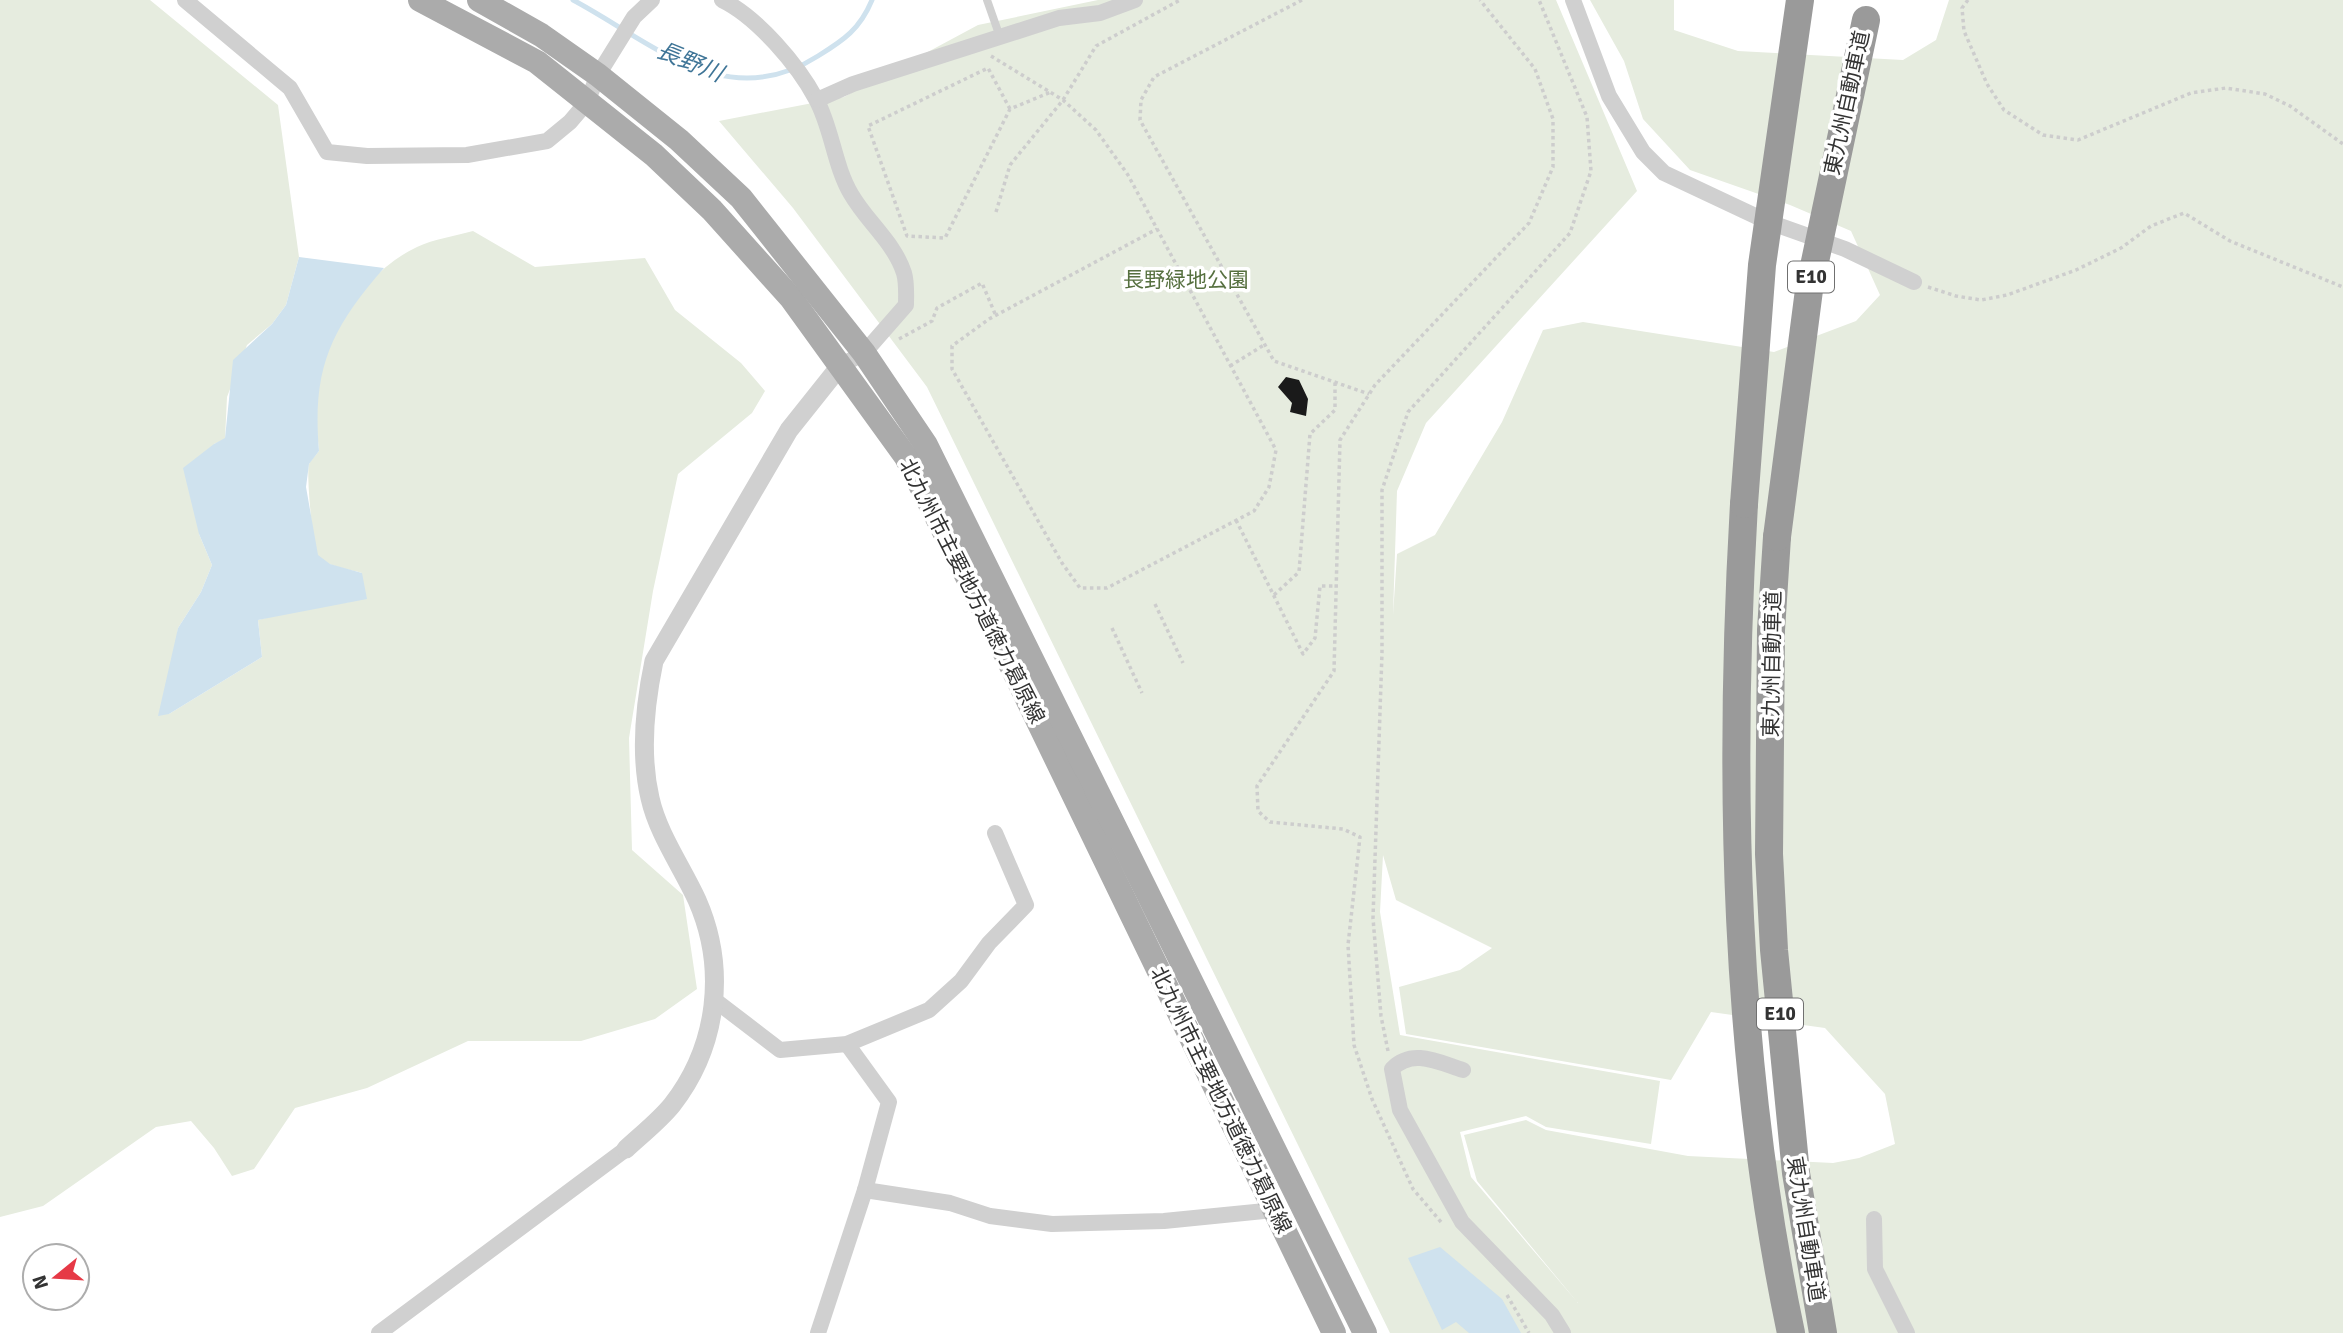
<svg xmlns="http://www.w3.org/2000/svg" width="2343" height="1333" font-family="Signika,'Noto Sans JP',sans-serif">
<rect width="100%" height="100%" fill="#fff"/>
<g fill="#e6ecdf" fill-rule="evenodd">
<path d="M 0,0 L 150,0 L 278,105 L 299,257 L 286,305 L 272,324 L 247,345 L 227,397 L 225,439 L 214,444 L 199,534 L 212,565 L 201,592 L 178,628 L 169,714 L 262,657 L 258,620 L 301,609 L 349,602 L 362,573 C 350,569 326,567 317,555 C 313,548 306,473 309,464 C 311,460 316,455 319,451 C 318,437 315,422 316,409 C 318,347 359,274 417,247 C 434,239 455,236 473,231 L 535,267 L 645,258 L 675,310 L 741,363 L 765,391 L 752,413 L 678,474 L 653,591 L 629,738 L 632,850 L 683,895 L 697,989 L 655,1019 L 581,1041 L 468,1041 L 367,1088 L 295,1108 L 254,1169 L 232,1176 L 214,1148 L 191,1121 L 156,1127 L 43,1206 L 0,1217 Z"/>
<path d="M 1098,0 L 1556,0 L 1637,191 L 1426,423 L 1397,491 L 1393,615 L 1397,554 L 1435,535 L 1502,422 L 1543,330 L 1583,322 L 1774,352 L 1856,321 L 1880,295 L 1851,231 L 1790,205 L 1690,170 L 1643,119 L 1624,61 L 1590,0 L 1674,0 L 1674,30 L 1738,51 L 1903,60 L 1936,40 L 1949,0 L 2343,0 L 2343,1333 L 1390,1333 L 927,387 L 793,208 L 719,121 L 844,97 L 978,25 ZM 1383,855 L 1396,900 L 1492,948 L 1460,970 L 1399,987 L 1406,1034 L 1671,1080 L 1711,1012 L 1825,1028 L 1885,1094 L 1895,1144 L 1859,1158 L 1833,1163 L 1688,1156 L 1546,1130 L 1526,1120 L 1464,1135 L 1477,1181 L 1578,1303 L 1471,1177 L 1460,1132 L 1526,1116 L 1546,1127 L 1651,1144 L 1660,1081 L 1400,1035 L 1380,912 Z"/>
</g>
<g fill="#cfe2ee">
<path d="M 299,257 L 384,268 C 330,330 312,369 319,451 L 309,464 L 306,487 L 318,555 L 330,564 L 362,573 L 367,599 L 258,620 L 262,657 L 169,714 L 158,716 L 178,628 L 201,592 L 212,565 L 199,534 L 183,468 L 214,444 L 225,438 L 233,360 L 272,324 L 286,305 Z"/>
<path d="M 1440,1247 L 1502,1299 L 1521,1333 L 1469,1333 L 1456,1322 L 1442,1330 L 1408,1258 Z"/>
</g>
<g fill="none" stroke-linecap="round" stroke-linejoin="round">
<path stroke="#cfe2ee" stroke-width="5" d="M 573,0 C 652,42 726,115 818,56 C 844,40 860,29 872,0"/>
</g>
<path fill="#1a1a1a" d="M 1286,377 L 1299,380 L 1308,399 L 1306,416 L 1290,412 L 1292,403 L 1278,387 Z"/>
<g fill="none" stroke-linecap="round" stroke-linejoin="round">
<g stroke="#cdcdcd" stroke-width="3.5" stroke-dasharray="3.5 3.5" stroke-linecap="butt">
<path d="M 1302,0 L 1154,77 L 1141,100 L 1140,120 L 1274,361 L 1369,394"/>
<path d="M 1968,0 L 1962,8 L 1964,31 L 1987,84 L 2004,110 L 2043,135 L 2078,140 L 2191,93 L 2226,88 L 2265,94 L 2290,106 L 2343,144"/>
<path d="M 991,56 L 1063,100 L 1096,130 L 1128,175 L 1276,450 L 1269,487 L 1254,511 L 1107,588 L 1080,588 L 1062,563 L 952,369 L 952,346 L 989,319 L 1157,229"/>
<path d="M 1010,109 L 988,68 L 868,126 L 907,236 L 945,238 L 1010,109 L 1051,92"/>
<path d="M 996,212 L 1010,165 L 1063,100 L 1096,46 L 1180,0"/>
<path d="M 1928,287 L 1956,296 L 1981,300 L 2007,295 L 2076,270 L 2121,248 L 2151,226 L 2184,213 L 2230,241 L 2343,287"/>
<path d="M 899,339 L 932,321 L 937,308 L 982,283 L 996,316"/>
<path d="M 1230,366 L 1264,345"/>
<path d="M 1236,520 L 1303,654 L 1315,638 L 1320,586 L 1336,586"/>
<path d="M 1274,595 L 1299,572 L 1310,434 L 1335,410 L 1335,382"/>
<path d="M 1155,604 L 1183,663"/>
<path d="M 1112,628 L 1142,693"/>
<path d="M 1388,1051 L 1381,1016 L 1373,918 L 1382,653 L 1382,490 L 1408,412 L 1570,233 L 1591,171 L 1587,117 L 1539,0"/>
<path d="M 1441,1222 L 1413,1189 L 1372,1099 L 1354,1045 L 1348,945 L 1360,837 L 1343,829 L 1270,822 L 1258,811 L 1257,786 L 1334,671 L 1340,440 L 1375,385 L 1529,223 L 1553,167 L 1553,119 L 1535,69 L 1480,0"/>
<path d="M 1507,1295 L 1529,1333"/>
</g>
<path stroke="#d0d0d0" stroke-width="8" d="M 987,0 L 1000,37"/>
<g stroke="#d0d0d0" stroke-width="16">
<path d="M 185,0 L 290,88 L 327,152 L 367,156 L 467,155 L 547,141 L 570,122 L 587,102 L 598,75 L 634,17 L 652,0"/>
<path d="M 722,0 C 757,17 798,65 816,99 C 832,128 834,165 851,194 C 867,222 894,242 904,273 C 907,283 906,295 906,305 L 864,353 L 840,366"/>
<path d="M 1573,0 L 1609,96 L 1643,152 L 1664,173 L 1766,221 L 1845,249 L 1914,282"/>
<path d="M 817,100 L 853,84 L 1059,18 L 1100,13 L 1135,0"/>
<path d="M 716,1001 L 780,1050 L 847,1044 L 929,1010 L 961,981 L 989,943 L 1026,905 L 995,833"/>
<path d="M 1463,1070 C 1438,1062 1412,1048 1392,1069 L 1400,1110 L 1462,1222 L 1552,1315 L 1563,1333"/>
<path d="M 865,1190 L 950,1203 L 990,1216 L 1052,1224 L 1164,1221 L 1274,1210"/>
<path d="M 1874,1219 L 1875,1269 L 1907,1333"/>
<path d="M 379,1333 L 626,1149"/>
<path d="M 818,1333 L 865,1190 L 889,1102 L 847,1044"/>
</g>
<path stroke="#d0d0d0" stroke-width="19" d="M 626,1149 C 641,1135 659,1121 672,1105 C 718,1046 727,968 697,900 C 682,867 658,834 650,798 C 640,755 645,704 654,661 L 789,430 L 840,366"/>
<g stroke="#ababab" stroke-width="24">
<path d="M 420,0 L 537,62 L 654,155 L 712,210 L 791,298 L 906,457 L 987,616 L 1334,1333"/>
<path d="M 479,0 L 541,35 L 598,75 L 679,140 L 741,198 L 864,353 L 926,445 L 1365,1333"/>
</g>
<g stroke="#9a9a9a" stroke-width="28">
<path d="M 1744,504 C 1728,778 1734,1063 1791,1333"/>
<path d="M 1777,537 L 1771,630 L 1769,854 L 1774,950 L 1796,1173 L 1823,1333"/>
</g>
<g stroke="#9a9a9a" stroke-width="28">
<path d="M 1744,504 L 1762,265 L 1800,0"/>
<path d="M 1777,537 L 1809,290 L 1866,20"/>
</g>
</g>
<g text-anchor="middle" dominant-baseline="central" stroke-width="7" stroke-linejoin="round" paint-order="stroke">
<g fill="#fff" stroke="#707070" stroke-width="2">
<rect x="1788" y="261.5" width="46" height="31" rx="5"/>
<rect x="1757" y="998.5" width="46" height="31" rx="5"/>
</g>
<g font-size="19" font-weight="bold" fill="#333">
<text x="1811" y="277">E10</text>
<text x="1780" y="1014">E10</text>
</g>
<g font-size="21" fill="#333" stroke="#fff">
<text transform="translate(1847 103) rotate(-78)">東九州自動車道</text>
<text transform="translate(972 591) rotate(63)">北九州市主要地方道徳力葛原線</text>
<text transform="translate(1772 664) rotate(-89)">東九州自動車道</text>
<text transform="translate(1221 1100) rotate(64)">北九州市主要地方道徳力葛原線</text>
<text transform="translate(1806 1229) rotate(81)">東九州自動車道</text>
</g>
<g font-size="21" fill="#56703f" stroke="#fff">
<text x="1186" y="280">長野緑地公園</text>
</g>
<g font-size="23" font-style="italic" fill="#3f7597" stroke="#fff">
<text transform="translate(690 62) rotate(22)">長野川</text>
</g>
</g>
<g transform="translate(56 1277) rotate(252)"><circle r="33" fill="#ffffff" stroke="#adadad" stroke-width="2"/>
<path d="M0-5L12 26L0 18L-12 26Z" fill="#e63946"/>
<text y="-10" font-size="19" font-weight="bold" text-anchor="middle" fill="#333333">N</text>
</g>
</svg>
